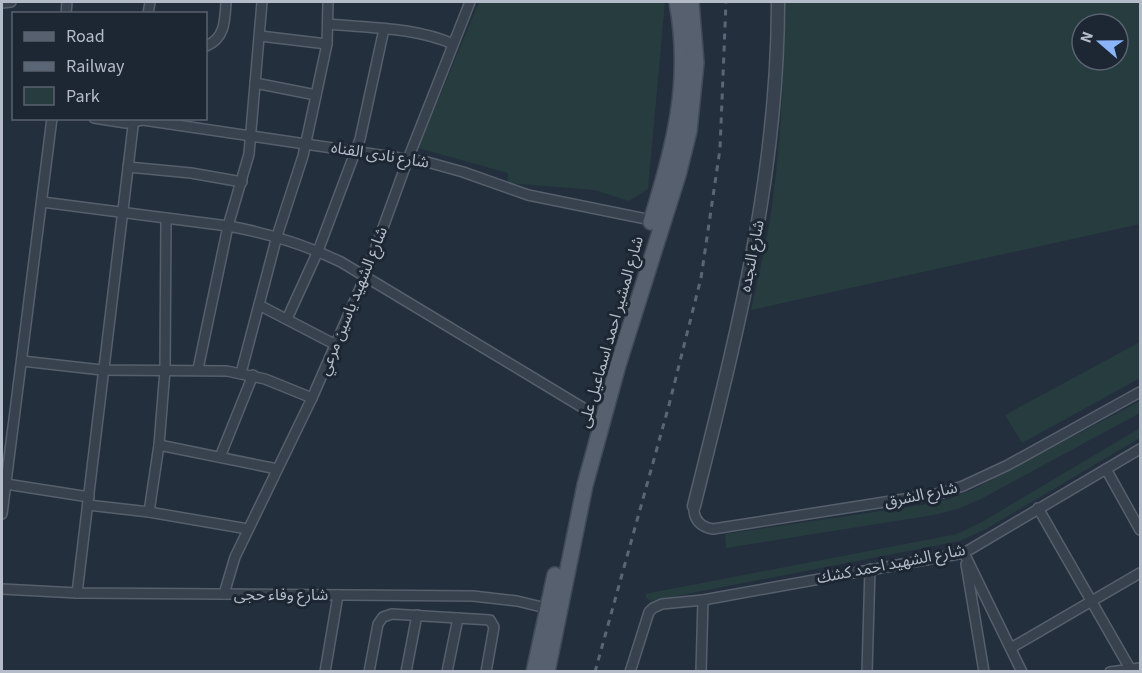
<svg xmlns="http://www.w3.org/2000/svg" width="1142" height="673" font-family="'Source Sans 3','Noto Sans Arabic',sans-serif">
<rect width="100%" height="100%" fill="#242f3e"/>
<g fill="#263c3f" fill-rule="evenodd">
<path d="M 479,2 L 665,2 L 648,189 L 629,201 L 594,190 L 508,183 L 508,173 L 418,148 Z"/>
<path d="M 785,2 L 1140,2 L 1140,224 L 751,310 C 757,282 764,254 769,225 C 781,152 784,76 785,2 ZM 1082,24 L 1118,24 L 1118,60 L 1082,60 Z"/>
<path d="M 1140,342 L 1140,378 L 1022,443 L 1005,415 Z"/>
<path d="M 1140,401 L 1140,413 L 981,499 L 958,509 L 934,515 L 726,548 L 725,534 L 922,505 L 949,499 L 974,489 Z"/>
<path d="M 1140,428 L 1140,438 L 986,529 L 960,541 L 651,601 L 646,598 L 646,594 L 650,593 L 957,534 L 982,522 Z"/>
</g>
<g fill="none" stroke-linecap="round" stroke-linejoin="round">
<defs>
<g id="minor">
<path d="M 2,3 L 11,2"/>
<path d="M 66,14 L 67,2"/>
<path d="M 148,14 L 150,2"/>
<path d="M 328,24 C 370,28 415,27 453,44"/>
<path d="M 260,36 L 327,44"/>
<path d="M 206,46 C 225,39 225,20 226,2"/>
<path d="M 255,83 L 316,95"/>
<path d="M 94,118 L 126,123 L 143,120 L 427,162 L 463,172 L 528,195 L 656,221"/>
<path d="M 128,167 L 191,173 L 242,182"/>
<path d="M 42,202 L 228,226 C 268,233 304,244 341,262 L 595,415"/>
<path d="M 259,305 L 336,345"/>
<path d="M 287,319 L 318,251 L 360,139 L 384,29"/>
<path d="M 22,361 L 102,370 L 227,371 L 265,379 L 312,398"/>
<path d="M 198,369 L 228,226 L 249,154 L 262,2"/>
<path d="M 241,373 L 277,236 L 303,156 L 327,44 L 328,2"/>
<path d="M 159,445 L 277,469"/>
<path d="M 220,457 L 253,375"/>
<path d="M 1106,469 L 1140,530"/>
<path d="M 6,484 L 89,497"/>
<path d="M 88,505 L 149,512 L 248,529"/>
<path d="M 694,506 C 693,519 700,527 713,529 L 942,493 L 963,486 L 1008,465 L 1140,392"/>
<path d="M 1038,508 L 1132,672"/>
<path d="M 149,512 L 159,445 L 165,370 L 166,218"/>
<path d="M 2,514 L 52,118"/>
<path d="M 964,553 L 1022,672"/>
<path d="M 966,564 L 984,672"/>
<path d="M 2,589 L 77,593 L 473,596 L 517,601 L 550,609"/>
<path d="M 77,593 L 134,118"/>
<path d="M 224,594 L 235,557 L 312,398 L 365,277 L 408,159 L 470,2"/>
<path d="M 1011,648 L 1140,573"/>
<path d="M 325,672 L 338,595"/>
<path d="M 369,672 L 378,624 L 383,617 L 392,614 L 490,620 L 494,627 L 486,672"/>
<path d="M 406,672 L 417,615"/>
<path d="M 447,672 L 458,618"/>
<path d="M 630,672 L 649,612 L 653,608 L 662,604 L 703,600 L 964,553 L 1140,449"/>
<path d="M 701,672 L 703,600"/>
<path d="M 867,672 L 870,569"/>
<path d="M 1110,672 L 1140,668"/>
</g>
<path id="tertiary" d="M 694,506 C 736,337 778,178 778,2"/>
<g id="primary">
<path d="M 651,222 C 674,145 692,83 677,2"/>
<path d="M 534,672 L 555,575"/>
<path d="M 547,672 L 585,485 L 618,365 L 678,175 L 689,131 L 696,63 L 691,2"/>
</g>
</defs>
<use href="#minor" stroke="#565f6c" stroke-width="12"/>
<use href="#tertiary" stroke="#565f6c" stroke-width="15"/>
<use href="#primary" stroke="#414a57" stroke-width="18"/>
<use href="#minor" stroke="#38414e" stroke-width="9"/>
<use href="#tertiary" stroke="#38414e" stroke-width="12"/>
<use href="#primary" stroke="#56606e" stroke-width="15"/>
<path stroke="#5a6575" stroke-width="3" stroke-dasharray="6 6" stroke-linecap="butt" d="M 595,672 L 669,405 L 701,278 L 720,149 L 726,2"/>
</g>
<g text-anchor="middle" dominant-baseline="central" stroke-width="6" stroke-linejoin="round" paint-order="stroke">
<g font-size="16" fill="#b4bcc9" stroke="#1d2633">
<text transform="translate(380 155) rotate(9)">شارع نادى القناه</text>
<text transform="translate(752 256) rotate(-79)">شارع النجده</text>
<text transform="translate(353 301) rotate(-68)">شارع الشهيد ياسين مرعي</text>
<text transform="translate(611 332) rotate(-74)">شارع المشير احمد اسماعيل على</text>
<text transform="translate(921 495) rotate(-12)">شارع الشرق</text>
<text transform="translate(891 564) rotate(-11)">شارع الشهيد احمد كشك</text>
<text x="281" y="595">شارع وفاء حجى</text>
</g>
</g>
<rect width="1142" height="673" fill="none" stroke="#b4bcc9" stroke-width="6"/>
<rect x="12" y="12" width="195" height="108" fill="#1d2633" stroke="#59626f" stroke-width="1.5"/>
<rect x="24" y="32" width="30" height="9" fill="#56606e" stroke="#59626f" stroke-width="1.5"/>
<text x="66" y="42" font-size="18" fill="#b4bcc9">Road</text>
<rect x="24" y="62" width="30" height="9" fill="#5a6575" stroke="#59626f" stroke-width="1.5"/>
<text x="66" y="72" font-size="18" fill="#b4bcc9">Railway</text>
<rect x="24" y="87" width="30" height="18" fill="#263c3f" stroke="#59626f" stroke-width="1.5"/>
<text x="66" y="102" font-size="18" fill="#b4bcc9">Park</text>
<g transform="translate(1100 42) rotate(290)"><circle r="28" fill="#1d2633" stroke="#59626f" stroke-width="1.5"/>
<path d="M0-4.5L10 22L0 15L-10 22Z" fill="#8ab4f8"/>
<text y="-9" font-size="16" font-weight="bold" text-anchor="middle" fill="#b4bcc9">N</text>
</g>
</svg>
